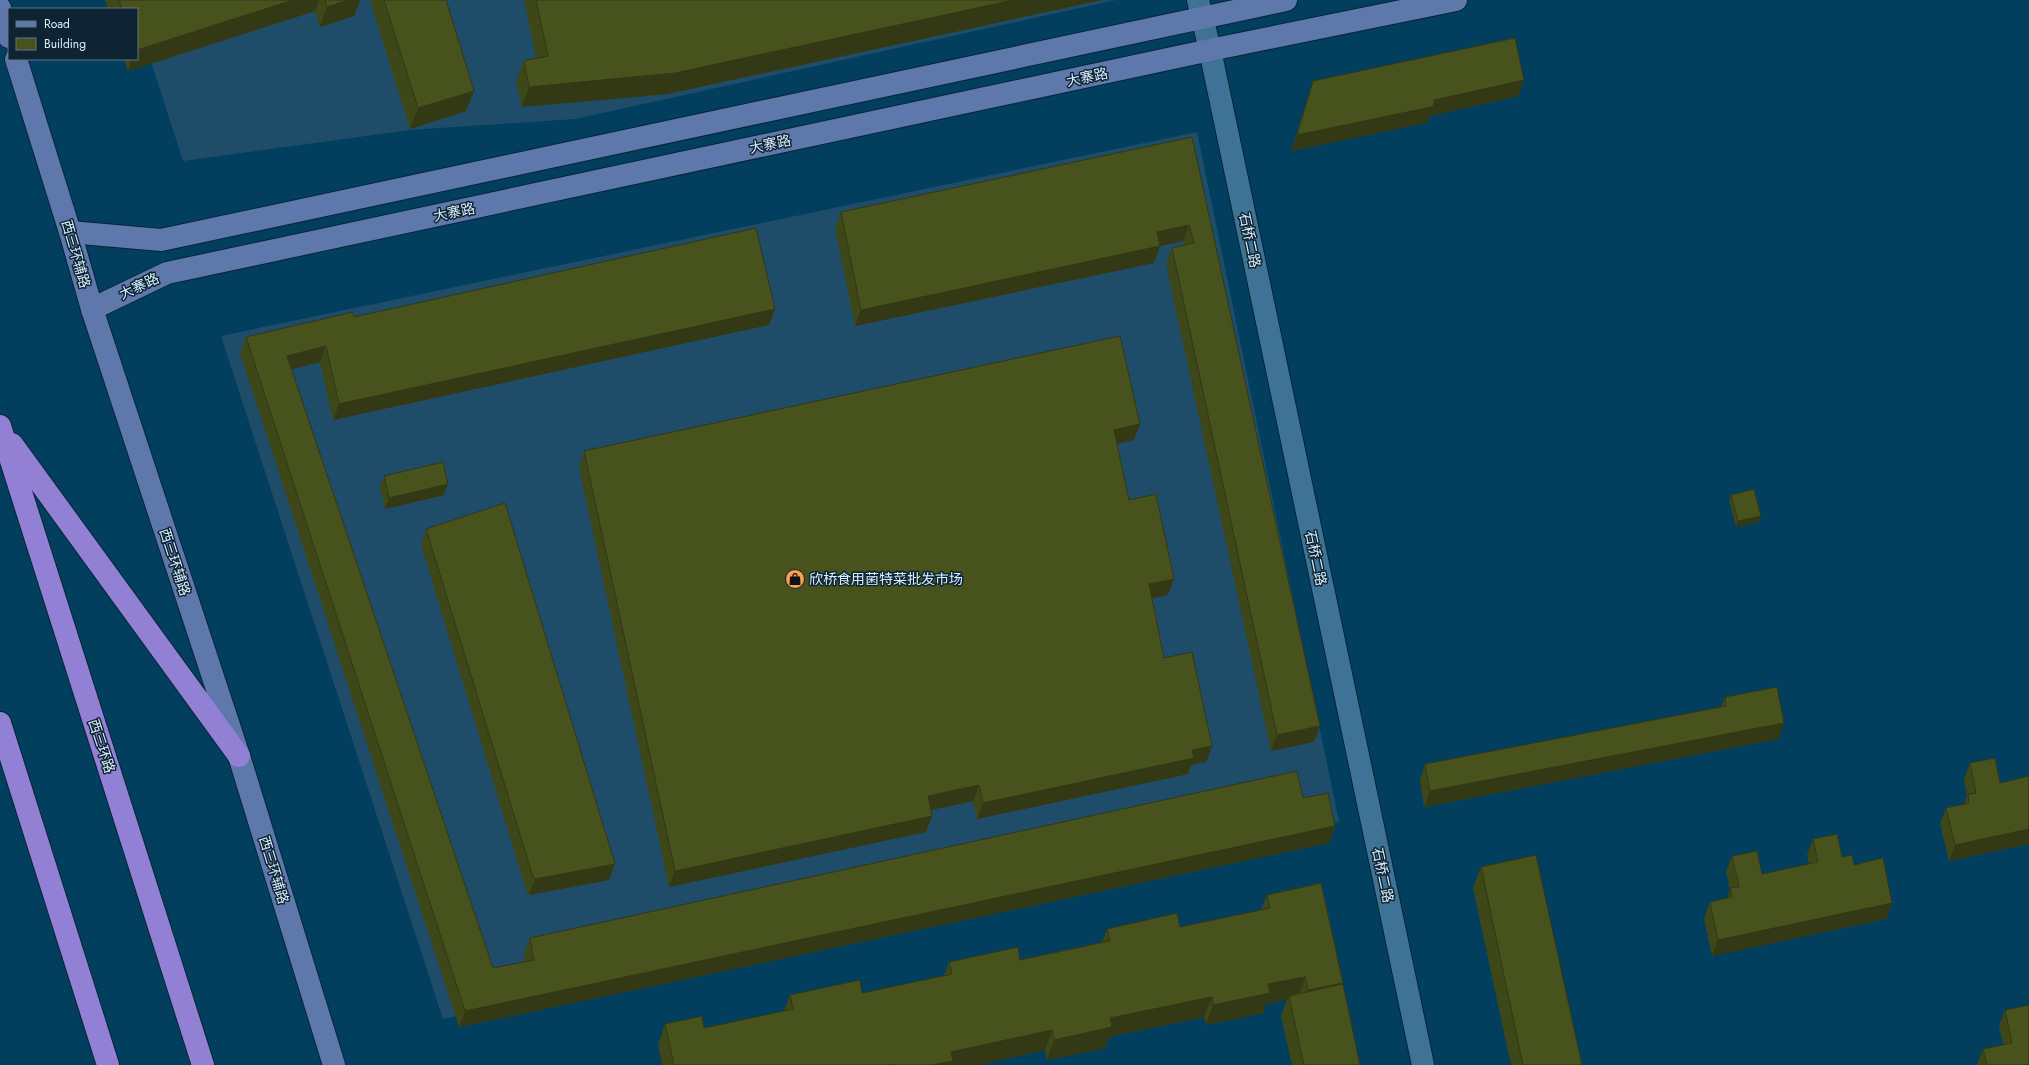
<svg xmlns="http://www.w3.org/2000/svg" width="2029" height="1065" font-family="Jost,'Noto Sans SC',sans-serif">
<rect width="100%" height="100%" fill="#023f5e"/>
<g fill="#1f4d69">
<path d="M 131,0 L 1116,0 L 575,119 L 410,130 L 183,161 L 137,18 L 137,9 Z"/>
<path d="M 1197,132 L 1339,822 L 443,1019 L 221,336 Z"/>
</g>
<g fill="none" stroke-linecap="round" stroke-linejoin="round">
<defs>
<path id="minor" d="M 1198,0 L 1210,50"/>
<path id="tertiary" d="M 1210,50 L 1423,1065"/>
<g id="secondary">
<path d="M 0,8 L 9,37"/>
<path d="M 16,59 L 70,232 L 92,309 L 239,756 L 334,1065"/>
<path d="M 70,232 L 161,240 L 1286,0"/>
<path d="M 92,309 L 167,273 L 1210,50 L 1456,0"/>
</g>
<g id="trunk">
<path d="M 0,426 L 203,1065"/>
<path d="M 12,444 L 239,756"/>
<path d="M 0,723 L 108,1065"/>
</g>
</defs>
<use href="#minor" stroke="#082435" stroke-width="24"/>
<use href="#tertiary" stroke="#082435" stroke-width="24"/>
<use href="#secondary" stroke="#082435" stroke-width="24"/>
<use href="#trunk" stroke="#082435" stroke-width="24"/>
<use href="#minor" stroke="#3f7395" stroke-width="22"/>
<use href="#tertiary" stroke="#3f7395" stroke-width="22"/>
<use href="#secondary" stroke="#5e78ac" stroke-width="22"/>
<use href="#trunk" stroke="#9280d4" stroke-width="22"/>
</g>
<g fill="#3e4718">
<path d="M 105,0 L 360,0 L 354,16 L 320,27 L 315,11 L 128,71 L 124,59 L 137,59 L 137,9 L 108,9 Z"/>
<path d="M 370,0 L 446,0 L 474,91 L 466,111 L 410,129 Z"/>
<path d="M 524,0 L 1102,0 L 667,94 L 522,107 L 516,81 L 524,61 L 536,58 Z"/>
<path d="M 1313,81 L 1518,96 L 1430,116 L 1428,121 L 1425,123 L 1291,151 L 1308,97 Z"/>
<path d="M 1192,137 L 1314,742 L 1271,751 L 1166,264 L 1172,248 L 1185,245 L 1183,241 L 1160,246 L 1154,263 L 855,326 L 835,229 L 841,212 Z"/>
<path d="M 775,309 L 769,325 L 333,420 L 320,362 L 291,369 L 493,968 L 525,961 L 524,954 L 530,938 L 1303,798 L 1335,826 L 1329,843 L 459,1027 L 240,353 L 246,337 L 354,317 Z"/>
<path d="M 1140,424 L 1134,440 L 1117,444 L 1129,500 L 1168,595 L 1152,598 L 1164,658 L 1212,746 L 1206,762 L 1191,765 L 1188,774 L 977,819 L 973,801 L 931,810 L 932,816 L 926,832 L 669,887 L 579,468 L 584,451 Z"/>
<path d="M 384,476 L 444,495 L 385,509 L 380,487 Z"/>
<path d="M 1731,495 L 1761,516 L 1758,522 L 1736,527 L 1729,501 Z"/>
<path d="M 426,529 L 609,880 L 529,895 L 527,893 L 421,545 Z"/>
<path d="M 1725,697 L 1784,723 L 1778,739 L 1424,807 L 1420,780 L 1425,764 L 1721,707 Z"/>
<path d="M 1970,763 L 2000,783 L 2029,776 L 2029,844 L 1949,861 L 1940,824 L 1946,808 L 1964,804 L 1967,795 L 1964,779 Z"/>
<path d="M 1813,839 L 1854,865 L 1886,919 L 1712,956 L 1704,918 L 1710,902 L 1727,899 L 1730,889 L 1726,872 L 1732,856 L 1762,874 L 1809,864 L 1807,855 Z"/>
<path d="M 1481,867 L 1582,1065 L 1511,1065 L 1473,888 Z"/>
<path d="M 1267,895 L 1343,984 L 1360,1065 L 1292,1065 L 1281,1016 L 1287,999 L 1266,1004 L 1263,1013 L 1206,1025 L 1204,1017 L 1109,1037 L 1105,1048 L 1047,1060 L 1045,1050 L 978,1065 L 662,1065 L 658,1045 L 665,1024 L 704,1028 L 784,1011 L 790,995 L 862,993 L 944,976 L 949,962 L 1020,960 L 1102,942 L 1107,929 L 1180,927 L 1261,910 Z"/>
<path d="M 2005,1010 L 2029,1065 L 1977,1065 L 1983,1049 L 2003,1045 L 1999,1026 Z"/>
</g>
<g fill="#323914">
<path d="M 293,0 L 319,0 L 315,11 L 128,71 L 132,59 L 137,59 L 137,50 Z"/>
<path d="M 348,0 L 360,0 L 354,16 L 320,27 L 327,7 Z"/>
<path d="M 1014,0 L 1102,0 L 667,94 L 522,107 L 529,87 Z"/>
<path d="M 1524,80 L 1518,96 L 1430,116 L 1428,121 L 1425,123 L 1291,151 L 1297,135 L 1434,100 Z"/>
<path d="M 474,91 L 466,111 L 410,129 L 418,108 Z"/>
<path d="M 1189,225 L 1183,241 L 1151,248 L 1157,232 Z"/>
<path d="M 1160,246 L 1154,263 L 855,326 L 861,310 Z"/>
<path d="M 775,309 L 769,325 L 333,420 L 339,404 Z"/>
<path d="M 326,346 L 320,362 L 281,372 L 287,356 Z"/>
<path d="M 1140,424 L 1134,440 L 1108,446 L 1114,430 Z"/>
<path d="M 448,484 L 444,495 L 385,509 L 389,498 Z"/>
<path d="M 1761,516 L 1758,522 L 1736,527 L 1738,521 Z"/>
<path d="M 1174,579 L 1168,595 L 1143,600 L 1149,584 Z"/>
<path d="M 1784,723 L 1778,739 L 1424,807 L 1430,791 Z"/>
<path d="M 1320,726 L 1314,742 L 1271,751 L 1277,735 Z"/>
<path d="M 1212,746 L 1206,762 L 1191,765 L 1188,774 L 977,819 L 983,803 L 1192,750 Z"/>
<path d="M 979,785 L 973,801 L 922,812 L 928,796 Z"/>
<path d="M 932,816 L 926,832 L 669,887 L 675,871 Z"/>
<path d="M 1335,826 L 1329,843 L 459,1027 L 465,1011 Z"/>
<path d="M 2029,829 L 2029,844 L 1949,861 L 1955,845 Z"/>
<path d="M 615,864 L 609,880 L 529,895 L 535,879 Z"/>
<path d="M 1892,903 L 1886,919 L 1712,956 L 1718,940 Z"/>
<path d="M 1305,977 L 1298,997 L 1289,996 L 1287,999 L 1266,1004 L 1263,1013 L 1206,1025 L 1213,1005 L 1268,984 Z"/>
<path d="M 1343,983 L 1335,1004 L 1300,1011 L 1308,990 Z"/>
<path d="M 1212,997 L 1204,1017 L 1109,1037 L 1105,1048 L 1047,1060 L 1054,1040 L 1110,1018 Z"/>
<path d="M 1052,1030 L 1045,1050 L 978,1065 L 932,1065 L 951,1052 Z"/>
</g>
<g fill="#48521c" stroke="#323914">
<path d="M 119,0 L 293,0 L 137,50 L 137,9 L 122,9 Z"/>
<path d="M 325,0 L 348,0 L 327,7 Z"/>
<path d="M 384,0 L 446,0 L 474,91 L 418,108 Z"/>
<path d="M 536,0 L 1014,0 L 675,73 L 529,87 L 524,61 L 548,56 Z"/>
<path d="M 1515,38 L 1524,80 L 1434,100 L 1434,105 L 1431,107 L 1297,135 L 1313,81 Z"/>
<path d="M 1192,137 L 1320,726 L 1277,735 L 1172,248 L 1194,243 L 1189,225 L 1157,232 L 1160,246 L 861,310 L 841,212 Z"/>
<path d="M 756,228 L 775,309 L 339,404 L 326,346 L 287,356 L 493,968 L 534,960 L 530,938 L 1297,771 L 1303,798 L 1328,793 L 1335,826 L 465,1011 L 246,337 L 353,312 L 354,317 Z"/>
<path d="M 1120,336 L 1140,424 L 1114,430 L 1129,500 L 1156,494 L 1174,579 L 1149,584 L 1164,658 L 1192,652 L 1212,746 L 1192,750 L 1194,758 L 983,803 L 979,785 L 928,796 L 932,816 L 675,871 L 584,451 Z"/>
<path d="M 443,462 L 448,484 L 389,498 L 384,476 Z"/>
<path d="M 1754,489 L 1761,516 L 1738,521 L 1731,495 Z"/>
<path d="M 505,503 L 615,864 L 535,879 L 533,877 L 426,529 Z"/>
<path d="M 1777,687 L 1784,723 L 1430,791 L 1425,764 L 1726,706 L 1725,697 Z"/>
<path d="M 1995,758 L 2000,783 L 2029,776 L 2029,829 L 1955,845 L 1946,808 L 1969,803 L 1968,794 L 1976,793 L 1970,763 Z"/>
<path d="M 1837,834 L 1842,857 L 1852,855 L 1854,865 L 1883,858 L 1892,903 L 1718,940 L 1710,902 L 1732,897 L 1730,888 L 1739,887 L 1732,856 L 1757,851 L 1762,874 L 1818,862 L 1813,839 Z"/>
<path d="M 1536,855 L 1582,1065 L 1523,1065 L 1481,867 Z"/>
<path d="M 1321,883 L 1343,983 L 1308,990 L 1305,977 L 1268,984 L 1270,993 L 1213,1005 L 1212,997 L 1110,1018 L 1112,1027 L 1054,1040 L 1052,1030 L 951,1052 L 953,1061 L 932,1065 L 894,1065 L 894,1064 L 890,1065 L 674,1065 L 665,1024 L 702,1016 L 704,1028 L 793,1009 L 790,995 L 860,980 L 862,993 L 952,974 L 949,962 L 1018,947 L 1020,960 L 1110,941 L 1107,929 L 1177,913 L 1180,927 L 1270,908 L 1267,895 Z"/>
<path d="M 1343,984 L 1360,1065 L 1304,1065 L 1289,996 Z"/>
<path d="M 2029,1005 L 2029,1065 L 1987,1065 L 1983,1049 L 2012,1043 L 2005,1010 Z"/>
</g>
<defs>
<symbol id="shop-disc" viewBox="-11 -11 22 22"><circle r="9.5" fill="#fa9f4f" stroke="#0e2432"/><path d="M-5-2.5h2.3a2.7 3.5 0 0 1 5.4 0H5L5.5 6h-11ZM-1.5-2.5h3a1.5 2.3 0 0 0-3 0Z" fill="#111"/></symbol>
</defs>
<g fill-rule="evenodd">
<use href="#shop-disc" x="784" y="568" width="22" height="22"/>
</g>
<g text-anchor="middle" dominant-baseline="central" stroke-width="3" stroke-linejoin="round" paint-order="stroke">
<g font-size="14" fill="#daefff" stroke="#0e2432">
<text transform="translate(1087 77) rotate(-12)">大寨路</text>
<text transform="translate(770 144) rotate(-12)">大寨路</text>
<text transform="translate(454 212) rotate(-12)">大寨路</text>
<text transform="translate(1250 240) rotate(78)">石桥二路</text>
<text transform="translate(76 254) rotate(74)">西三环辅路</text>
<text transform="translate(139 286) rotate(-25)">大寨路</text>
<text transform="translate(1316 558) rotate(78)">石桥二路</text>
<text transform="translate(175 562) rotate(72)">西三环辅路</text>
<text transform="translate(102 746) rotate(72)">西三环路</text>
<text transform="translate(274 870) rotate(73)">西三环辅路</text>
<text transform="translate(1383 875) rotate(78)">石桥二路</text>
</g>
<g font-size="14" fill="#daefff" stroke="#0e2432" text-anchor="start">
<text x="809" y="579">欣桥食用菌特菜批发市场</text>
</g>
</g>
<rect x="8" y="8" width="130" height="52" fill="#0e2432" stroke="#607584"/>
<rect x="16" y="21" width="20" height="6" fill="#5e78ac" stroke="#607584"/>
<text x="44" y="28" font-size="12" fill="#daefff">Road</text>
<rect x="16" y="38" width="20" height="12" fill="#48521c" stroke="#607584"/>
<text x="44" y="48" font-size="12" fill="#daefff">Building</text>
</svg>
